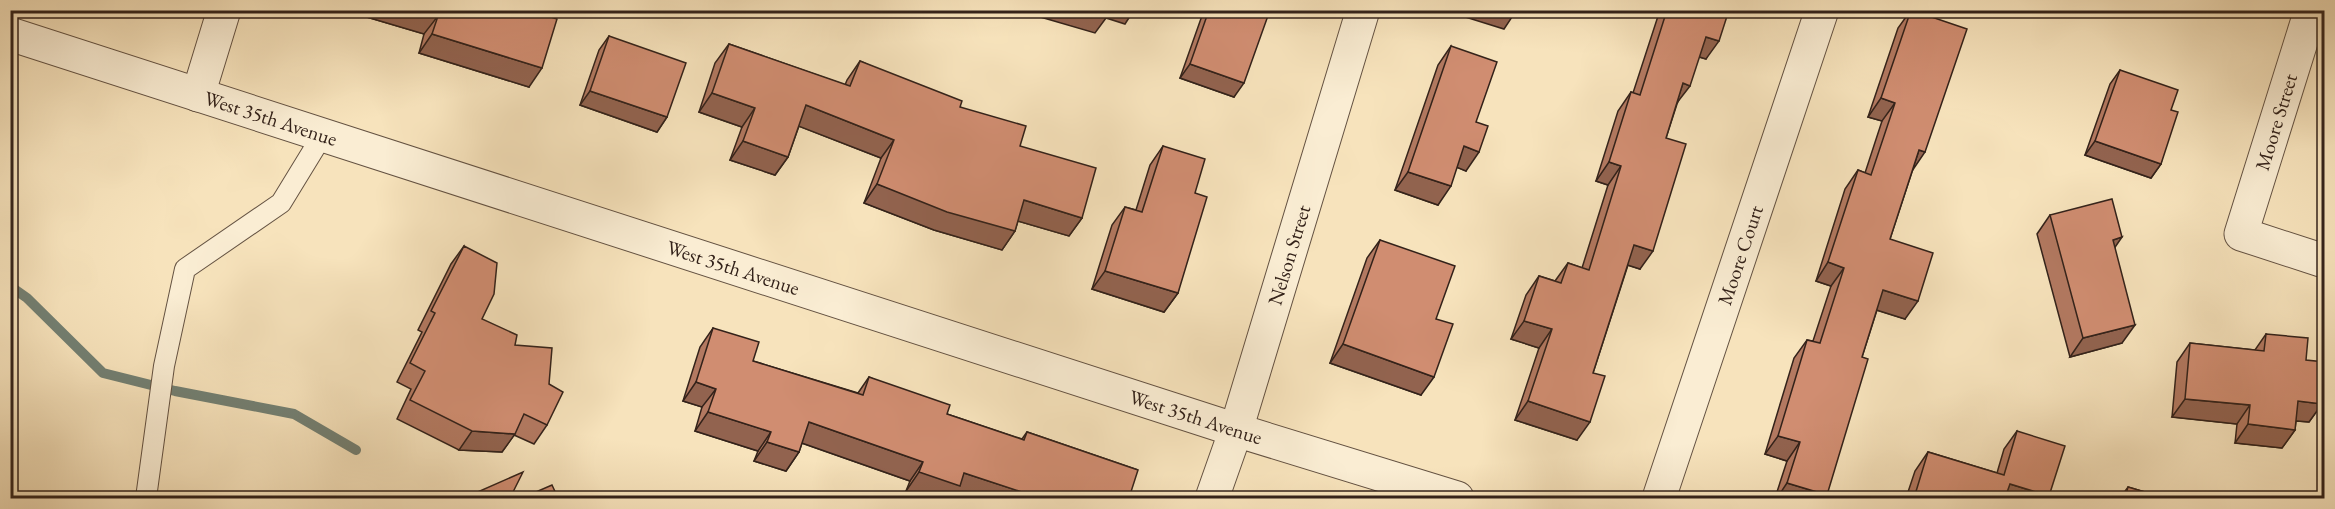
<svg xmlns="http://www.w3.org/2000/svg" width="2335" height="509" font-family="'EB Garamond',serif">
<rect width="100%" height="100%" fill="#f7e3bc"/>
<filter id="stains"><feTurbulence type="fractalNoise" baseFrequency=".00333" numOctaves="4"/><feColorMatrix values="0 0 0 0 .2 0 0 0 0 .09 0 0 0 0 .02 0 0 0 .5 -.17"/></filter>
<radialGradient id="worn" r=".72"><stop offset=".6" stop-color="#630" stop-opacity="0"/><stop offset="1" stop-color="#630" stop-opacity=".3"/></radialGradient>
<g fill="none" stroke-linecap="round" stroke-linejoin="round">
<path stroke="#738073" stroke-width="10" d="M 10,286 L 27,298 L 103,373 L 175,391 L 294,414 L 356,450"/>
<defs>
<path id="service" d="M 146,498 L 164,366 L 185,269 L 281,203 L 322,136"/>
<g id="minor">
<path d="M 2311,10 L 2241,234 L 2324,261"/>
<path id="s1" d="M 10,34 L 1236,430 L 1457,498"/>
<path d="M 198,95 L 224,10"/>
<path id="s2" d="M 1212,498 L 1236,430 L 1363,10"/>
<path id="s3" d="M 1659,498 L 1822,10"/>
</g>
</defs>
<use href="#service" stroke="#645242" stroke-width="22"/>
<use href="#minor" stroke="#645242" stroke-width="35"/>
<use href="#service" stroke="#faedd3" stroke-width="20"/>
<use href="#minor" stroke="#faedd3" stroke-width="33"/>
</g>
<g fill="#b37961" stroke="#33221a" stroke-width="1.5">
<path d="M 343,10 L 530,10 L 529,87 L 419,53 L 424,34 Z"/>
<path d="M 1204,10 L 1270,10 L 1234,97 L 1180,78 Z"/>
<path d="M 1660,10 L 1729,10 L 1706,59 L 1699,57 L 1677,104 L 1666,138 L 1640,269 L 1628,265 L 1593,373 L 1577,440 L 1515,420 L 1539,348 L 1511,339 L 1526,295 L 1539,276 L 1555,281 L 1568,263 L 1582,268 L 1608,185 L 1596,181 L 1618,111 L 1631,92 L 1633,93 Z"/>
<path d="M 1911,10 L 1913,169 L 1890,239 L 1905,319 L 1877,310 L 1862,357 L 1825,498 L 1775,498 L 1787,461 L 1765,454 L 1794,358 L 1807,340 L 1813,341 L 1831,286 L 1816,281 L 1845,189 L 1858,170 L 1865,173 L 1882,121 L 1868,117 L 1898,28 Z"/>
<path d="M 609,36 L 667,117 L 657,132 L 580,105 L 599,50 Z"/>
<path d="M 729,44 L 845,85 L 847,80 L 860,61 L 960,107 L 1020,146 L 1082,218 L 1069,236 L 1018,221 L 1015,231 L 1002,250 L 934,230 L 864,203 L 881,158 L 799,126 L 788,157 L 775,175 L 730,160 L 742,127 L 699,112 L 715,63 Z"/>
<path d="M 1451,46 L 1476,122 L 1466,171 L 1457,167 L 1438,205 L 1395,190 L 1438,65 Z"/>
<path d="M 2120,70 L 2171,110 L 2161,164 L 2151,178 L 2085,155 L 2110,84 Z"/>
<path d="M 1163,146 L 1195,193 L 1178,293 L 1164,312 L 1092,289 L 1112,225 L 1125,207 L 1136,210 L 1150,165 Z"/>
<path d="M 2050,215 L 2115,248 L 2122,343 L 2070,357 L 2037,234 Z"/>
<path d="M 1380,240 L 1436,319 L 1421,395 L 1330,363 L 1367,258 Z"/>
<path d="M 464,246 L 482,319 L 515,345 L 549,384 L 547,425 L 534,444 L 514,435 L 502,452 L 459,450 L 397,419 L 411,389 L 397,382 L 422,332 L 418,330 L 451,264 Z"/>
<path d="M 713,328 L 753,361 L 858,393 L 869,377 L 947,414 L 1022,439 L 1027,432 L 1138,470 L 955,493 L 951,498 L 929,498 L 906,491 L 910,481 L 802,443 L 799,452 L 786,471 L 754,461 L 758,451 L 695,431 L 702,407 L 683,401 L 700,347 Z"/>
<path d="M 2266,334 L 2306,360 L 2322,404 L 2309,422 L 2296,421 L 2295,430 L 2282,448 L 2235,443 L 2237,424 L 2172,417 L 2177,362 L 2190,343 L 2255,350 Z"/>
<path d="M 2017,431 L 2047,498 L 1906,498 L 1915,471 L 1928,452 L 1997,473 L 2004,449 Z"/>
<path d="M 2128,487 L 2165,498 L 2120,498 Z"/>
</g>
<g fill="#92634f" stroke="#33221a" stroke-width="1.5">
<path d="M 343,10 L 420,10 L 438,16 L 424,34 Z"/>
<path d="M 1041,10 L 1134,10 L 1125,24 L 1106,18 L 1095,33 L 1037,16 Z"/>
<path d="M 1451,10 L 1502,10 L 1514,14 L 1504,29 L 1449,12 Z"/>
<path d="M 432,34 L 542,68 L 529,87 L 419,53 Z"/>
<path d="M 1706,37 L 1719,41 L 1706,59 L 1693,55 Z"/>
<path d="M 1190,64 L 1244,83 L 1234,97 L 1180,78 Z"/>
<path d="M 1683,83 L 1690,86 L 1676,104 Z"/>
<path d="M 590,91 L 667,117 L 657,132 L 580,105 Z"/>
<path d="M 712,93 L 755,108 L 742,127 L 699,112 Z"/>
<path d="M 1881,98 L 1895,103 L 1882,121 L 1868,117 Z"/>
<path d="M 806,105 L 894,140 L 881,158 L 793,124 Z"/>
<path d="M 743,141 L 788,157 L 775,175 L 730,160 Z"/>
<path d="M 2095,141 L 2161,164 L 2151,178 L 2085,155 Z"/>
<path d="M 1464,146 L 1479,152 L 1466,171 L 1451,165 Z"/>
<path d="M 1919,150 L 1925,152 L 1912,171 Z"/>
<path d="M 1609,162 L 1621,166 L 1608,185 L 1596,181 Z"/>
<path d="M 1408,172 L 1451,186 L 1438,205 L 1395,190 Z"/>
<path d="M 877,184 L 1015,231 L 1002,250 L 934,230 L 864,203 Z"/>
<path d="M 1024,200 L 1082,218 L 1069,236 L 1011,219 Z"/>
<path d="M 2122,237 L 2109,256 L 2113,240 Z"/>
<path d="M 1634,245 L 1653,251 L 1640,269 L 1621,263 Z"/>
<path d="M 1828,262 L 1844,268 L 1831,286 L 1816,281 Z"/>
<path d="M 1105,271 L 1178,293 L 1164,312 L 1092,289 Z"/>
<path d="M 1883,290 L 1918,301 L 1905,319 L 1870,308 Z"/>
<path d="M 1524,321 L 1552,329 L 1539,348 L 1511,339 Z"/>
<path d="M 2135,325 L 2122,343 L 2070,357 L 2083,338 Z"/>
<path d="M 1343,344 L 1434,377 L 1421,395 L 1330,363 Z"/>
<path d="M 696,382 L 716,389 L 702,407 L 683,401 Z"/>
<path d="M 2185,399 L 2250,405 L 2237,424 L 2172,417 Z"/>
<path d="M 1528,401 L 1590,422 L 1577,440 L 1515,420 Z"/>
<path d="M 2298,401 L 2322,404 L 2309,422 L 2285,420 Z"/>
<path d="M 708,412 L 771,432 L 758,451 L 695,431 Z"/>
<path d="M 809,422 L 923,462 L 910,481 L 796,441 Z"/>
<path d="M 2248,424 L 2295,430 L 2282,448 L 2235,443 Z"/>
<path d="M 472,431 L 515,434 L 502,452 L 459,450 Z"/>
<path d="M 1778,436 L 1800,442 L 1787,461 L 1765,454 Z"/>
<path d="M 767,442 L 799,452 L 786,471 L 754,461 Z"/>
<path d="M 919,472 L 964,473 L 1040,498 L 972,498 L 955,493 L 951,498 L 929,498 L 906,491 Z"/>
<path d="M 1787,483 L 1827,495 L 1825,498 L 1777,498 Z"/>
<path d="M 2010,484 L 2049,496 L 2047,498 L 1999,498 Z"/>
</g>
<g fill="#d08d71" stroke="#33221a" stroke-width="1.5">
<path d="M 420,10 L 530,10 L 557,19 L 542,68 L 432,34 L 438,16 Z"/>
<path d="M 1096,10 L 1109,10 L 1108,14 Z"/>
<path d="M 1209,10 L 1270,10 L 1244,83 L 1190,64 Z"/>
<path d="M 1502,10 L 1515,10 L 1514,14 Z"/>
<path d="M 1667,10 L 1729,10 L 1719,41 L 1706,37 L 1690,86 L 1683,83 L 1666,138 L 1686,144 L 1653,251 L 1634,245 L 1593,373 L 1605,376 L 1590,422 L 1528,401 L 1552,329 L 1524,321 L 1539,276 L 1561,283 L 1568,263 L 1589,270 L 1621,166 L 1609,162 L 1631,92 L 1640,95 Z"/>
<path d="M 1911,10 L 1967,29 L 1925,152 L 1919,150 L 1890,239 L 1933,253 L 1918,301 L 1883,290 L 1862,357 L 1868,359 L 1827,495 L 1787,483 L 1800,442 L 1778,436 L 1807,340 L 1820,343 L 1844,268 L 1828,262 L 1858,170 L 1871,175 L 1895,103 L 1881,98 Z"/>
<path d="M 609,36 L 686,63 L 667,117 L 590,91 Z"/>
<path d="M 729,44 L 850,86 L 860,61 L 962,101 L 960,107 L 1026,126 L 1020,146 L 1096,168 L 1082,218 L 1024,200 L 1015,231 L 947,212 L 877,184 L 894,140 L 806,105 L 788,157 L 743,141 L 755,108 L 712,93 Z"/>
<path d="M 1451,46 L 1497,62 L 1476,122 L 1488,126 L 1479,152 L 1464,146 L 1451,186 L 1408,172 Z"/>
<path d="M 2120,70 L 2178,90 L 2171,110 L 2178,112 L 2161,164 L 2095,141 Z"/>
<path d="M 1163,146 L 1205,159 L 1195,193 L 1207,197 L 1178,293 L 1105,271 L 1125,207 L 1142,212 Z"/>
<path d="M 2112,199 L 2122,237 L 2113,240 L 2135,325 L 2083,338 L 2050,215 Z"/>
<path d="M 1380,240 L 1455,266 L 1436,319 L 1453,324 L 1434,377 L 1343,344 Z"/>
<path d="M 464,246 L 497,263 L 494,294 L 482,319 L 517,335 L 515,345 L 552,348 L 549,384 L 563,392 L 547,425 L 524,414 L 515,434 L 472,431 L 410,400 L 425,371 L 410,363 L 435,313 L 431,311 Z"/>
<path d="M 713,328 L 759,342 L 753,361 L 863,395 L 869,377 L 950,405 L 947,414 L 1024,440 L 1027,432 L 1138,470 L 1129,498 L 1040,498 L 964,473 L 960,486 L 919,472 L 923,462 L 809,422 L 799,452 L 767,442 L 771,432 L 708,412 L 716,389 L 696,382 Z"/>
<path d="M 2266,334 L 2308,338 L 2306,360 L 2325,362 L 2325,383 L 2322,404 L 2298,401 L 2295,430 L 2248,424 L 2250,405 L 2185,399 L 2190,343 L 2264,351 Z"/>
<path d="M 2017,431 L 2065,446 L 2049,496 L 2010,484 L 2005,498 L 1914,498 L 1928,452 L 2004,475 Z"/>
<path d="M 523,472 L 510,498 L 464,498 Z"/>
<path d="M 552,485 L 558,498 L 522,498 Z"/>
<path d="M 2128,487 L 2165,498 L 2125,498 Z"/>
</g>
<g text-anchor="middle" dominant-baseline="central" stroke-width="5" stroke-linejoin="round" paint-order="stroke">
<g font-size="20" fill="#33221a" stroke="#faedd3">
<text stroke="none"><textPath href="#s1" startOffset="274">West 35th Avenue</textPath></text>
<text transform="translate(2276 122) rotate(-73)">Moore Street</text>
<text stroke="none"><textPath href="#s3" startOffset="256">Moore Court</textPath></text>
<text stroke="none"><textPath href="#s2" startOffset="255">Nelson Street</textPath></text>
<text stroke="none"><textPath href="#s1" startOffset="760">West 35th Avenue</textPath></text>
<text stroke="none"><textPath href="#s1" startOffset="1246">West 35th Avenue</textPath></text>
</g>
</g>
<rect width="2335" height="509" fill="none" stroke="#f7e3bc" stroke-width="36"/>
<rect x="12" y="12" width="2311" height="485" fill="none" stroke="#33221a" stroke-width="3"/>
<rect x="18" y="18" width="2299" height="473" fill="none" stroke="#33221a" stroke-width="1.5"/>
<rect width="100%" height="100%" filter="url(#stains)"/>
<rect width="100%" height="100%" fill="url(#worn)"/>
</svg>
